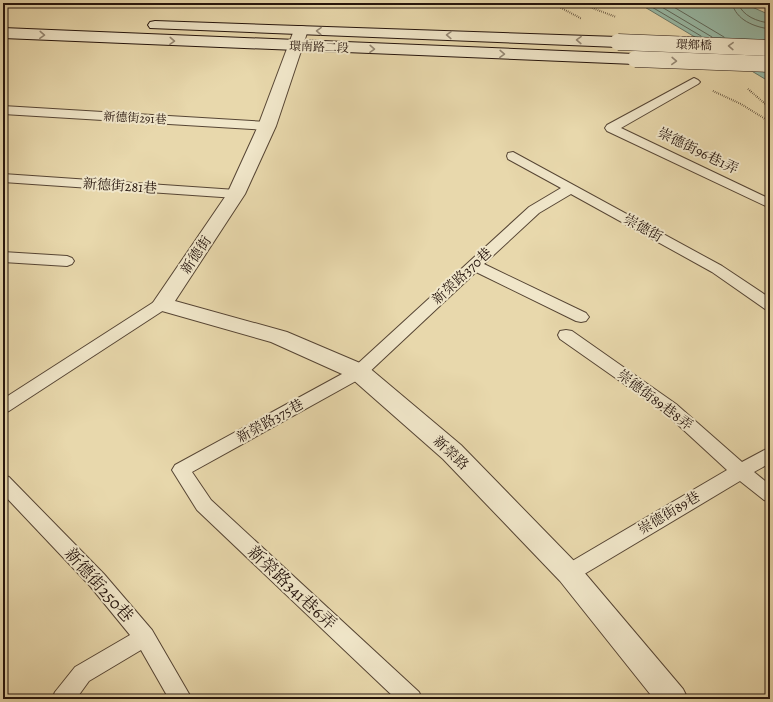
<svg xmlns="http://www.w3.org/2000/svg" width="773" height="702" font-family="Alegreya,'Noto Serif TC',serif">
<rect width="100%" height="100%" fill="#e8d8ac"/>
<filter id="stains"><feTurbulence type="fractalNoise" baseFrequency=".005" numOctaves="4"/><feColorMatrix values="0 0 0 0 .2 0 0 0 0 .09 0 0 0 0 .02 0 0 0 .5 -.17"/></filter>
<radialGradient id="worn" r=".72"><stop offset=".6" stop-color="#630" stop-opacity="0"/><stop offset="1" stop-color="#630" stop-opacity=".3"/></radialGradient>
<path fill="#98baa7" stroke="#6a7869" d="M 638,3 L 743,3 L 770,15 L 770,82 Z"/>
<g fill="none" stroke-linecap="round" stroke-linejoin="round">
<g stroke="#5e675a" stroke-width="1">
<path d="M 645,3 L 701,36"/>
<path d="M 655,3 L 712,37"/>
<path d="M 667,3 L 724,37"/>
<path d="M 732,3 C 736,20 754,27 770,29"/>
<path d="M 738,3 C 742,16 758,22 770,23"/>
</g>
<defs>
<g id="service">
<path d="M 694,78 L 698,80 L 700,82 L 698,84 L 621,128 L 770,199 L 770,208 L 607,131 L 605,128 L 607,125 Z"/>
<path d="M 3,106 L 267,122 L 271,123 L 273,126 L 271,129 L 267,130 L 3,114 Z"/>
<path d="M 513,152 L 722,266 L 770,298 L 770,310 L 765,309 L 712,272 L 571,194 L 539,213 L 484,264 L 586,313 L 589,317 L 586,321 L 581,322 L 576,321 L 476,272 L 365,376 L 192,472 L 211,500 L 419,692 L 422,699 L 396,699 L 197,510 L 172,470 L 175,465 L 353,368 L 529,207 L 561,188 L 508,159 L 507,156 L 508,153 Z"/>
<path d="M 3,174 L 236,190 L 241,191 L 243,194 L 241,197 L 236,198 L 3,182 Z"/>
<path d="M 3,252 L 67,256 L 72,258 L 74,261 L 72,264 L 67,266 L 3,262 Z"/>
<path d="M 162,299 L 167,300 L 170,304 L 167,308 L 9,411 L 3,413 L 3,399 L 157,300 Z"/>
<path d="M 566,330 L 572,331 L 676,404 L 742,462 L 770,447 L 770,463 L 754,472 L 770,485 L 770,502 L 764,500 L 740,481 L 576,579 L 569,581 L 562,579 L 559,573 L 562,567 L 727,470 L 664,412 L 560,339 L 558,335 L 560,331 Z"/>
<path d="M 3,475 L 9,477 L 104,574 L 152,630 L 192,699 L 169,699 L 141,650 L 89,681 L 76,699 L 52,699 L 55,692 L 75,667 L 130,635 L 90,586 L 3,494 Z"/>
</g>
<path id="minor" d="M 301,26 L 306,27 L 308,30 L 276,126 L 245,194 L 175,301 L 287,332 L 367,366 L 461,445 L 578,565 L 683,689 L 688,699 L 654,699 L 560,581 L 443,459 L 351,378 L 271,342 L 155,309 L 152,304 L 227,194 L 258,126 L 294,30 L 296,27 Z"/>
<g id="secondary">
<path d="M 155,21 L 618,37 L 623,39 L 626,42 L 623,45 L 618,47 L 150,28 L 148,25 L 150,22 Z"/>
<path d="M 3,28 L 635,54 L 641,56 L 643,59 L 641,62 L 635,64 L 3,38 Z"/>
</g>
</defs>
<use href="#service" stroke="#564534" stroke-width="2"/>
<use href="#minor" stroke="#564534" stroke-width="2"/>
<use href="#secondary" stroke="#25140c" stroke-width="2"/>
<g stroke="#25140c" stroke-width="2" stroke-dasharray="0.5 1.5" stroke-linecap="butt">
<path d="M 552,3 L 582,19"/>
<path d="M 579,3 L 616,17"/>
<path d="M 748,89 L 770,108"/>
<path d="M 713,91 L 741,104 L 770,122"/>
</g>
<use href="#service" fill="#f0e6c9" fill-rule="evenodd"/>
<use href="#minor" fill="#f0e6c9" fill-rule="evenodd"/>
<use href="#secondary" fill="#f0e6c9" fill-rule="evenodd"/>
<defs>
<g id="secondary-bridge">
<path d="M 618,42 L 770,48"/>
<path d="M 635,59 L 770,64"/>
</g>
</defs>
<use href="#secondary-bridge" stroke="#25140c" stroke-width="17" stroke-linecap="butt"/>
<use href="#secondary-bridge" stroke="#f0e6c9" stroke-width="16"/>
</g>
<defs><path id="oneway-chevron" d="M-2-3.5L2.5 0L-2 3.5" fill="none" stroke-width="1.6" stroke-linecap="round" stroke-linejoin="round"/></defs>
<g stroke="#958874">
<use href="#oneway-chevron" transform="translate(319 31) rotate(-178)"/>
<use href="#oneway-chevron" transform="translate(42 35) rotate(3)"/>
<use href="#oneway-chevron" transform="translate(449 35) rotate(-178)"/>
<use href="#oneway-chevron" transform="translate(579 40) rotate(-178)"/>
<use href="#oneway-chevron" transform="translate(172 41) rotate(3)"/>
<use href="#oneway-chevron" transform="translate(731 46) rotate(-178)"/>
<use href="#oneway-chevron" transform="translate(372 49) rotate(2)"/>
<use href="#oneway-chevron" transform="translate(502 54) rotate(2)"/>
<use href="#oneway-chevron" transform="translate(674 61) rotate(2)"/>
</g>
<g text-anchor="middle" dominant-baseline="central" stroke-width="4" stroke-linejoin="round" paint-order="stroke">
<g font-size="12" fill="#25140c" stroke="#f0e6c9">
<text transform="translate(694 45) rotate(2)">環鄉橋</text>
<text transform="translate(319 47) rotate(2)">環南路二段</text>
<text transform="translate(135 118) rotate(3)">新德街291巷</text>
</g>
<g font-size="14" fill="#25140c" stroke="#f0e6c9">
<text transform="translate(698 151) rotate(26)">崇德街96巷1弄</text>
<text transform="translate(120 186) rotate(4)">新德街281巷</text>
<text transform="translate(643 228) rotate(29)">崇德街</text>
<text transform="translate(196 255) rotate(-56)">新德街</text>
<text transform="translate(462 276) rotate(-43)">新榮路370巷</text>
<text transform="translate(655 400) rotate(37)">崇德街89巷8弄</text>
<text transform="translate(270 421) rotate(-29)">新榮路375巷</text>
<text transform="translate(451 453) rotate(43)">新榮路</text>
<text transform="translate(669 513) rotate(-31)">崇德街89巷</text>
</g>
<g font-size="17" fill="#25140c" stroke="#f0e6c9">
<text transform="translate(99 585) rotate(48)">新德街250巷</text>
<text transform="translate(292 588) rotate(43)">新榮路341巷6弄</text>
</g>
</g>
<rect width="773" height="702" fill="none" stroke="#e8d8ac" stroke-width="16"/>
<rect x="4" y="4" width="765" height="694" fill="none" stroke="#25140c" stroke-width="2"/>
<rect x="8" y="8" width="757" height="686" fill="none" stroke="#25140c"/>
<rect width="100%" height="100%" filter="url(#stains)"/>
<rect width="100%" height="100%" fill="url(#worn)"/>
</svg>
